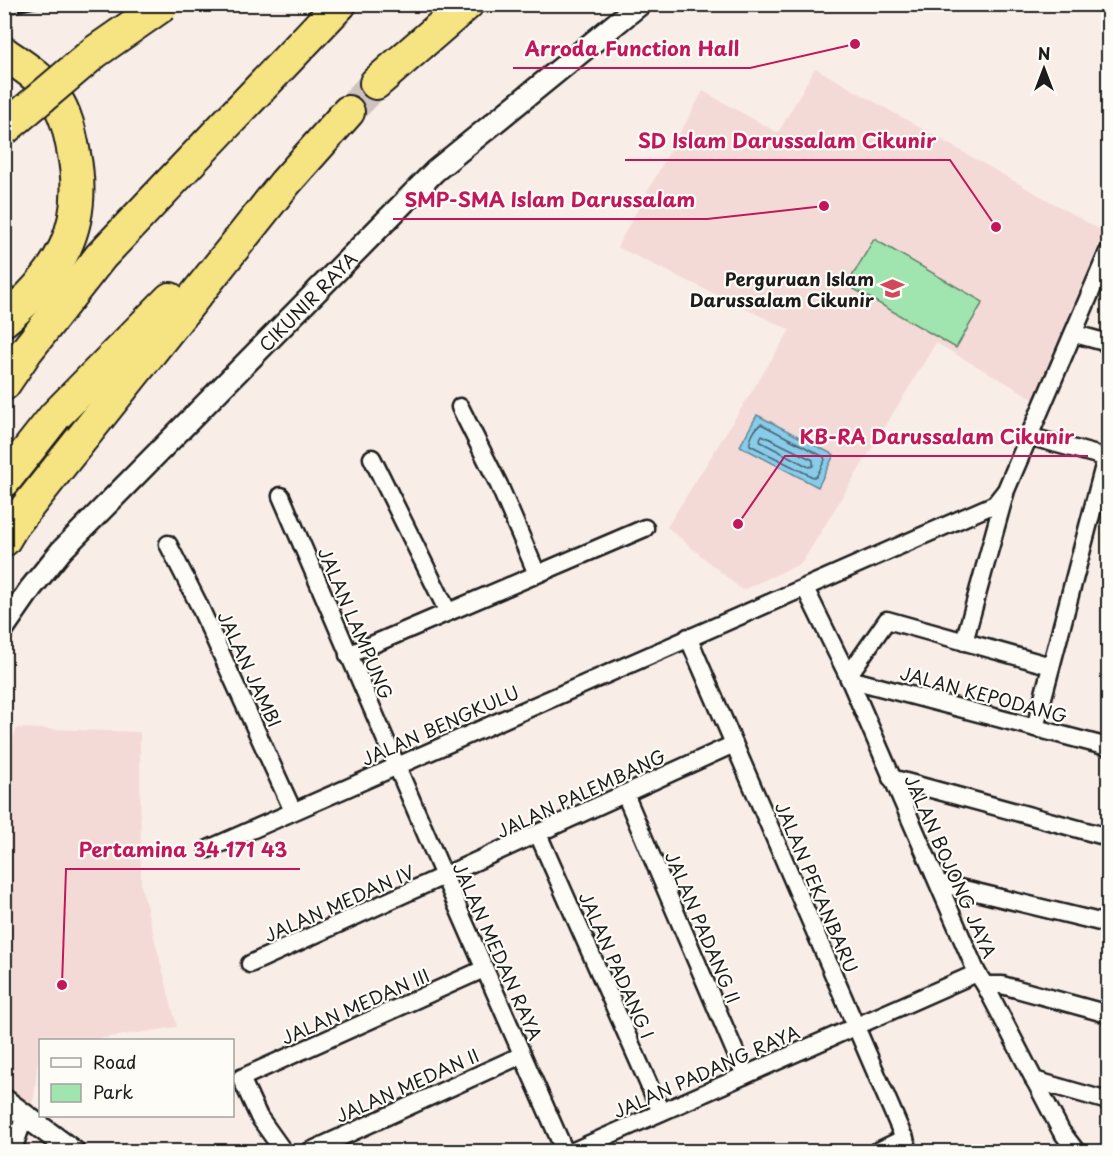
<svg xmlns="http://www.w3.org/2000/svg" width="1113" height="1156" font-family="'Playpen Sans',sans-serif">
<rect width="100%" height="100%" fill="#f9ede8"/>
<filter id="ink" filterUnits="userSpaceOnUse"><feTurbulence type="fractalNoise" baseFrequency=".0167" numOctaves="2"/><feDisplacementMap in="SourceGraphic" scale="12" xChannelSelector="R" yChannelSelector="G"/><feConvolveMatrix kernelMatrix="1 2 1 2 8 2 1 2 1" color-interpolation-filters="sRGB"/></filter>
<g filter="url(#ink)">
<g fill="#f4dad6">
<path d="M 815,68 L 1104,232 L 1034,399 L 936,343 L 802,563 L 742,590 L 667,527 L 790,330 L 617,247 L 703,91 L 778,133 Z"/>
<path d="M 17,728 L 140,732 L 141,885 L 177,1027 L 91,1040 L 40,1040 L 34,1097 L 15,1151 L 5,1151 L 5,759 Z"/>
</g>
<path fill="#a0e4af" stroke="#5e8066" stroke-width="1.5" d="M 874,239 L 983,302 L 956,348 L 847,285 Z"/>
<path fill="#89ccea" stroke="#5d8698" stroke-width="1.5" d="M 757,415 L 834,455 L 818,487 L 740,446 Z"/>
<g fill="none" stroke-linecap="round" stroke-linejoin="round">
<g stroke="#48626e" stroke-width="1.5">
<path d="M 761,424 L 824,457 L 825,460 L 816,477 L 813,477 L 750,445 C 749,439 756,427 761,424 Z"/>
<path d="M 762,435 L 813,460 L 813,466 L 809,467 L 761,442 L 760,439 Z"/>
</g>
<path stroke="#cdc3bf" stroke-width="32" stroke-dasharray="32 16" stroke-linecap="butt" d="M 348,112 L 376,83"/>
<defs>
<g id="minor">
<path d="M 1075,334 L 1108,343"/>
<path d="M 460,407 L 499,485 L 537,574"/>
<path d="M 1028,436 L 1108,458"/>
<path d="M 372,458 L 448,612"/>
<path d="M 281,496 L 444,876 L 565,1152"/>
<path d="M 168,544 L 198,603 L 293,811"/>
<path d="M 805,588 L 848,676 L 977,973 L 985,985 L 1061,1131 L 1077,1152"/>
<path d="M 688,637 L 910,1152"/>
<path d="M 964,642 L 1005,494"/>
<path d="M 348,655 L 645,528"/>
<path d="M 848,676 L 887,620 L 1051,666"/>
<path d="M 849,679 L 1108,747"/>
<path d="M 1035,728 L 1106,458"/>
<path d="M 891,778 L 1108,837"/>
<path d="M 625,794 L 745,1075"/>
<path d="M 538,834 L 661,1112"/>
<path d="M 208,849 L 995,504 L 1006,490 L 1108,252"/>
<path d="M 939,883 L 1108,924"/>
<path d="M 250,964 L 734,744"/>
<path d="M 985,985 L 1002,985 L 1108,1014"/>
<path d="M 1034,1080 L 1108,1101"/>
<path d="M 12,1152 L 25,1116"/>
<path d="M 284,1152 L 259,1117 L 241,1078 L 484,969"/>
<path d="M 308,1152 L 522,1055"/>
<path d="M 571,1152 L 977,973"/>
<path d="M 876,1152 L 905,1138"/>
</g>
<g id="tertiary">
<path id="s1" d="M 4,627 L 31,588 L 61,551 L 435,171 L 640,4"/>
<path d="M 4,1100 L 74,1152"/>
</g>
<g id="motorway">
<path d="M 4,53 C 21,65 41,77 53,94 C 66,113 70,132 74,154 C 88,227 60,274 4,320"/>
<path d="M 376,83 L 467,4"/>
<path d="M 4,384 L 27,350 L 101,256 L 340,4"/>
<path d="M 4,481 L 55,416 L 170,299"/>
<path d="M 4,540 L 13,525 L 285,183 L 348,112"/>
</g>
</defs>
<use href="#minor" stroke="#1c1c1c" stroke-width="21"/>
<use href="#tertiary" stroke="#1c1c1c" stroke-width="26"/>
<use href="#motorway" stroke="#1c1c1c" stroke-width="36"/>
<use href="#minor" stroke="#fdfcf7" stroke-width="16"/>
<use href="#tertiary" stroke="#fdfcf7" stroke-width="21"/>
<use href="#motorway" stroke="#f6e381" stroke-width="32"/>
<defs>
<path id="rail" d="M 4,12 L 40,4"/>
</defs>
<use href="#rail" stroke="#1c1c1c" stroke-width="7"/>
<use href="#rail" stroke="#fdfcf7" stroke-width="4.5" stroke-dasharray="14" stroke-linecap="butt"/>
<defs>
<path id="motorway-bridge" d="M 4,129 L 95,52 L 164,4"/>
</defs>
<use href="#motorway-bridge" stroke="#1c1c1c" stroke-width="36" stroke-linecap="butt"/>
<use href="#motorway-bridge" stroke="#f6e381" stroke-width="32"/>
</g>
</g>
<defs>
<symbol id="school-bare" viewBox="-9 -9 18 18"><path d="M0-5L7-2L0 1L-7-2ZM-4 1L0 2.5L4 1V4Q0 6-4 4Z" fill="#d1495b" stroke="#fdfcf7" stroke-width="2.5" paint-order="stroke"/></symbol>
</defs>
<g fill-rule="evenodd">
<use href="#school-bare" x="876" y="272" width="33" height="33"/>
</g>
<g text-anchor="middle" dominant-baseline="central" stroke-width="4.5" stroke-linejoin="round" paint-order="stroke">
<g font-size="18" font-weight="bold" fill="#1c1c1c" stroke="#fdfcf7" text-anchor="end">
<text x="874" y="278">Perguruan Islam<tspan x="874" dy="21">Darussalam Cikunir</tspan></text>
</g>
<g font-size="18" fill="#1c1c1c" stroke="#fdfcf7">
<text stroke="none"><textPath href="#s1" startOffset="446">CIKUNIR RAYA</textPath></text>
<text transform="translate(356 623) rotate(67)">JALAN LAMPUNG</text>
<text transform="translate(250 669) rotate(65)">JALAN JAMBI</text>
<text transform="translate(984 694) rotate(15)">JALAN KEPODANG</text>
<text transform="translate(440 725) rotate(-24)">JALAN BENGKULU</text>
<text transform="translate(581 793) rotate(-25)">JALAN PALEMBANG</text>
<text transform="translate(951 866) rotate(66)">JALAN BOJONG JAYA</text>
<text transform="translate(817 887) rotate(67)">JALAN PEKANBARU</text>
<text transform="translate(339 903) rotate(-24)">JALAN MEDAN IV</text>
<text transform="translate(703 927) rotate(67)">JALAN PADANG II</text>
<text transform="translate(498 951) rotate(66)">JALAN MEDAN RAYA</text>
<text transform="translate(617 965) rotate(66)">JALAN PADANG I</text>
<text transform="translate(355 1006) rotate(-24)">JALAN MEDAN III</text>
<text transform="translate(706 1071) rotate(-24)">JALAN PADANG RAYA</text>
<text transform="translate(407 1085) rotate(-24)">JALAN MEDAN II</text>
</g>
</g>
<path fill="none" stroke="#c2185b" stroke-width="2" d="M855 44L750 68H513M996 227L950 160H625M824 206L707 219H393M738 524L785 456H1088M62 985L66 869H300"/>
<g fill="#c2185b" stroke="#fdfcf7" stroke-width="2">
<circle cx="855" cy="44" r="6"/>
<circle cx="996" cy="227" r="6"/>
<circle cx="824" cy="206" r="6"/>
<circle cx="738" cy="524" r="6"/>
<circle cx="62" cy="985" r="6"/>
</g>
<g font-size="20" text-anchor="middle" font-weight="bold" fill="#c2185b" stroke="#fdfcf7" stroke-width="4.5" stroke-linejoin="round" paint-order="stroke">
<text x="632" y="56">Arroda Function Hall</text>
<text x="787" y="148">SD Islam Darussalam Cikunir</text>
<text x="550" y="207">SMP-SMA Islam Darussalam</text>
<text x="937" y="444">KB-RA Darussalam Cikunir</text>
<text x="183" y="857">Pertamina 34 171 43</text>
</g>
<rect width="1113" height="1156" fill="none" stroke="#fdfcf7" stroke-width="24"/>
<rect x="12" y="12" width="1089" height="1132" fill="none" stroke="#1c1c1c" stroke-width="2" filter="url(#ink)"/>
<rect x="39" y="1039" width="195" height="78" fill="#fdfcf7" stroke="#a3a29f" stroke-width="1.5"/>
<rect x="51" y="1058" width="30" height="9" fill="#fdfcf7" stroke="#a3a29f" stroke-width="1.5"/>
<text x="93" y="1069" font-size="18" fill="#1c1c1c">Road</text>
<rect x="51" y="1084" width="30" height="18" fill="#a0e4af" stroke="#a3a29f" stroke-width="1.5"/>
<text x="93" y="1099" font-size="18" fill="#1c1c1c">Park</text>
<g transform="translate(1044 69)" stroke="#fdfcf7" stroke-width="4.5" paint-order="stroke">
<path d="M0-4.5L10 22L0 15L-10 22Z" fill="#1c1c1c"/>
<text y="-9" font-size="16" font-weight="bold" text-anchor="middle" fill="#1c1c1c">N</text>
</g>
</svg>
